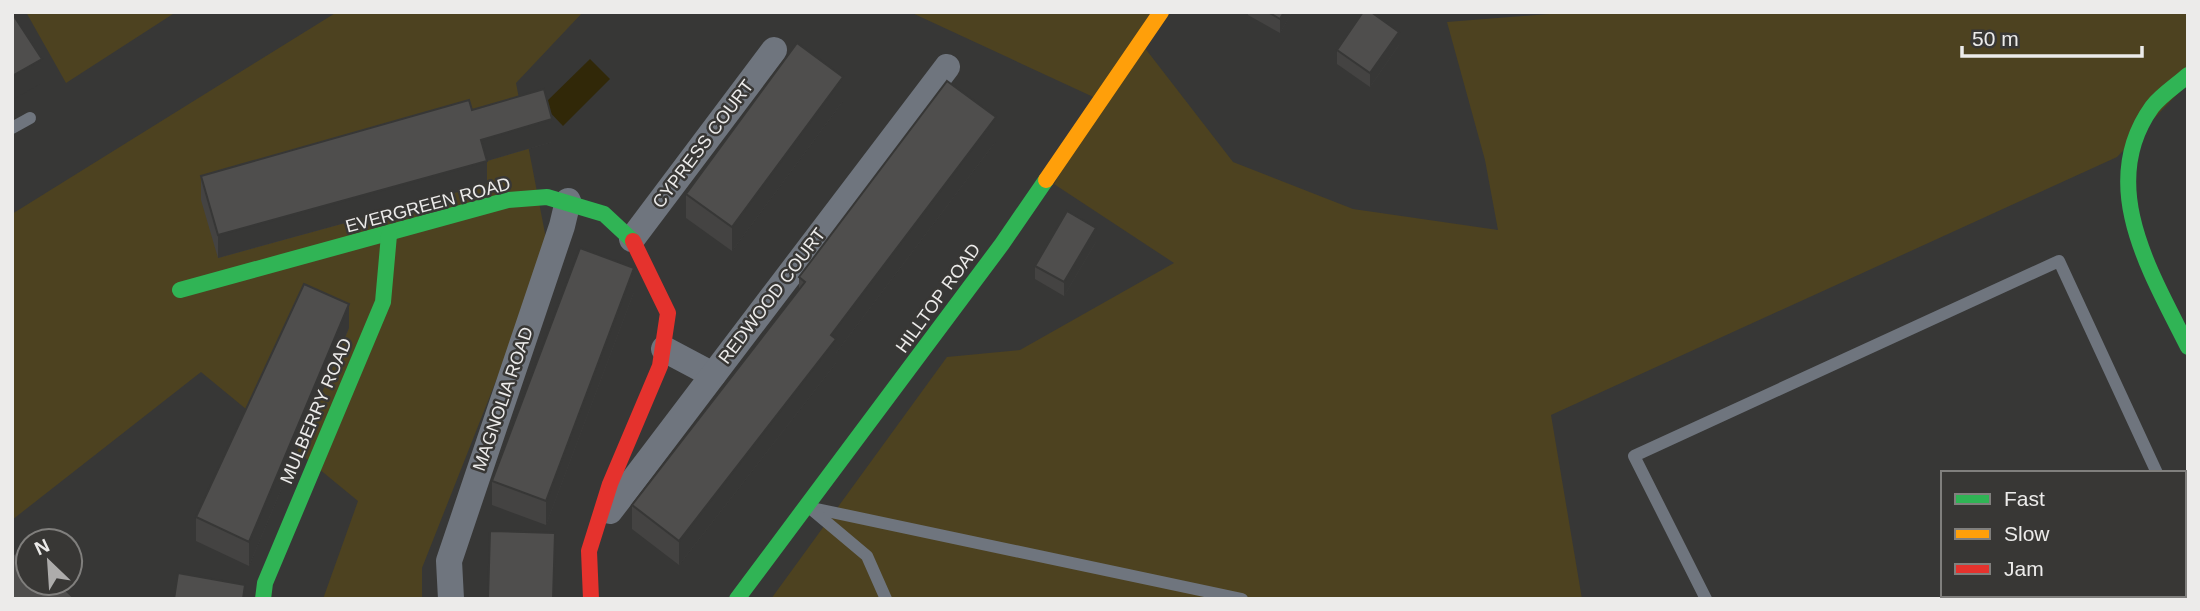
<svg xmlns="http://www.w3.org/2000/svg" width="2200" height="611" font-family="Helvetica,sans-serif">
<rect width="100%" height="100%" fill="#373736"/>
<g fill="#4d4220">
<path d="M 26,12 L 176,12 L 66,83 Z"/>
<path d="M 337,12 L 583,12 L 516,83 L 548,249 L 422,568 L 422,599 L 323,599 L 358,501 L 201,372 L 12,520 L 12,214 Z"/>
<path d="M 910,12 L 1155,12 L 1141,43 L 1233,162 L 1353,209 L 1498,230 L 1485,160 L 1447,22 L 1575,12 L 2188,12 L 2188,83 L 2117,157 L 1551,415 L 1582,599 L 771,599 L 947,357 L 1020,350 L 1174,263 L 1054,184 L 1102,101 Z"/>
</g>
<path fill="#312808" d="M 590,59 L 610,79 L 563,126 L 543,105 Z"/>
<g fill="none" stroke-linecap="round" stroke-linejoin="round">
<g stroke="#6f757e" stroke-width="12">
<path d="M 12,128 L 30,118"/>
<path d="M 812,508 L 1242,599"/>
<path d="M 811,509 L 867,556 L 886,599"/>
<path d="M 1706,599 L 1634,456 L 2059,261 L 2157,473"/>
<path d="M 1993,599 L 2001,595"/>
</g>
<g stroke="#6f757e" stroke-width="26">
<path d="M 632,239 L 774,50"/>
<path d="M 664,349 L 713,375"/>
<path d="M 610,511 L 947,67"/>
<path d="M 451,599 L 449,561 L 562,226 L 568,201"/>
</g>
<g stroke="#30b455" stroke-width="16">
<path d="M 2188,75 C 2177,85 2161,95 2152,107 C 2096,185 2151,273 2188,347"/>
<path d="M 180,290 L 508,200 L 547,197 L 604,214 L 633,241"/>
<path d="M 263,599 L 265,583 L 383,302 L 389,235"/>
<path d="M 737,599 L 1002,244 L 1046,180"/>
</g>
<path stroke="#ff9f0a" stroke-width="16" d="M 1046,180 L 1161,12"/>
<path stroke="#e5322d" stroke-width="16" d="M 591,599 L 589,551 L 610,484 L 660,366 L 668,313 L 633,241"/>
</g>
<g fill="#444342">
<path d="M 1248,12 L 1292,12 L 1280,33 L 1248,15 Z"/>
<path d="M 1399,45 L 1370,87 L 1337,64 L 1337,50 Z"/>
<path d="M 843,101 L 732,251 L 686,218 L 686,194 Z"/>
<path d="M 472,110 L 552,142 L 487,161 L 487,184 L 218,258 L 201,200 L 201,176 Z"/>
<path d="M 996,141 L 836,353 L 836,363 L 679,565 L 632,529 L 632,505 L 799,290 L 799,277 Z"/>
<path d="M 1096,242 L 1064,296 L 1035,279 L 1035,266 Z"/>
<path d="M 634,292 L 546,525 L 492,505 L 492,481 Z"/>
<path d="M 349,328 L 249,566 L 196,541 L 196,517 Z"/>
</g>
<g fill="#373736">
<path d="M 1284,12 L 1292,12 L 1280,33 L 1280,19 Z"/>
<path d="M 1399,32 L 1399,45 L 1370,87 L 1370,73 Z"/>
<path d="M 42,59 L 42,83 L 12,100 L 12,76 Z"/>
<path d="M 843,77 L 843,101 L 732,251 L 732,227 Z"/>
<path d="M 996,117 L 996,141 L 836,353 L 836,363 L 679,565 L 679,541 L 831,335 Z"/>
<path d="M 552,119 L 552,142 L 487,161 L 487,184 L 218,258 L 218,235 L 481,140 Z"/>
<path d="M 1096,228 L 1096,242 L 1064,296 L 1064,282 Z"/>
<path d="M 634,268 L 634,292 L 546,525 L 546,501 Z"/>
<path d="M 349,304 L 349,328 L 249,566 L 249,542 Z"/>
</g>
<g fill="#4f4e4d" stroke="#373736" stroke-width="2">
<path d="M 1268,12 L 1284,12 L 1280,19 Z"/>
<path d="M 1363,12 L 1371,12 L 1399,32 L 1370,73 L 1337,50 Z"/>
<path d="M 12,13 L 42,59 L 12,76 Z"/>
<path d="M 797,43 L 843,77 L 732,227 L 686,194 Z"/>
<path d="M 947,81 L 996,117 L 831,335 L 836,339 L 679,541 L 632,505 L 805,282 L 799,277 Z"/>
<path d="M 544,89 L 552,119 L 481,140 L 487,161 L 218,235 L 201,176 L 469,100 L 472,110 Z"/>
<path d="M 1067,211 L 1096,228 L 1064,282 L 1035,266 Z"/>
<path d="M 580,248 L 634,268 L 546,501 L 492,481 Z"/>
<path d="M 304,284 L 349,304 L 249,542 L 196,517 Z"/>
<path d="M 490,531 L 555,533 L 553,599 L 488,599 Z"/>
<path d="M 21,547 L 28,554 L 28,583 L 58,583 L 75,599 L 12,599 L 12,556 Z"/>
<path d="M 178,573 L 245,585 L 243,599 L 174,599 Z"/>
</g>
<g text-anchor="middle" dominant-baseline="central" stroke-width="5" stroke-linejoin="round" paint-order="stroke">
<g font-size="18" fill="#ecebea" stroke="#383735">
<text transform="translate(703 144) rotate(-53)">CYPRESS COURT</text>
<text transform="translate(428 205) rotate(-15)">EVERGREEN ROAD</text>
<text transform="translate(772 296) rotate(-53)">REDWOOD COURT</text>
<text transform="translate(938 298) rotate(-54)">HILLTOP ROAD</text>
<text transform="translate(503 399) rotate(-71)">MAGNOLIA ROAD</text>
<text transform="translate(316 411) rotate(-67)">MULBERRY ROAD</text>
</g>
</g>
<rect width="2200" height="611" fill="none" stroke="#ecebea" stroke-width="28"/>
<rect x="1941" y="471" width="245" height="126" fill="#383735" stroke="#807f7d" stroke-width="2"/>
<rect x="1955" y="494" width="35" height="10" fill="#30b455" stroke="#807f7d" stroke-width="2"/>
<text x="2004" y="506" font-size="21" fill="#ecebea">Fast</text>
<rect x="1955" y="529" width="35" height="10" fill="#ff9f0a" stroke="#807f7d" stroke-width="2"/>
<text x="2004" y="541" font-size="21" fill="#ecebea">Slow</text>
<rect x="1955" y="564" width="35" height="10" fill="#e5322d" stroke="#807f7d" stroke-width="2"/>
<text x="2004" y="576" font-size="21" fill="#ecebea">Jam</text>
<g transform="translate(49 562) rotate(335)"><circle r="33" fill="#383735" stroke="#807f7d" stroke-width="2"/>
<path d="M0-5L12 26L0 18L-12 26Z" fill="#adacab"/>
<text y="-10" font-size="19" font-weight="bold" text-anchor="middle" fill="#ecebea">N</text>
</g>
<path d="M1962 46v10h180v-10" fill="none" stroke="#ecebea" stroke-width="3.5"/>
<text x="1972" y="46" font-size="21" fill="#ecebea" stroke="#383735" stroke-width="5" paint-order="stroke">50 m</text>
</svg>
